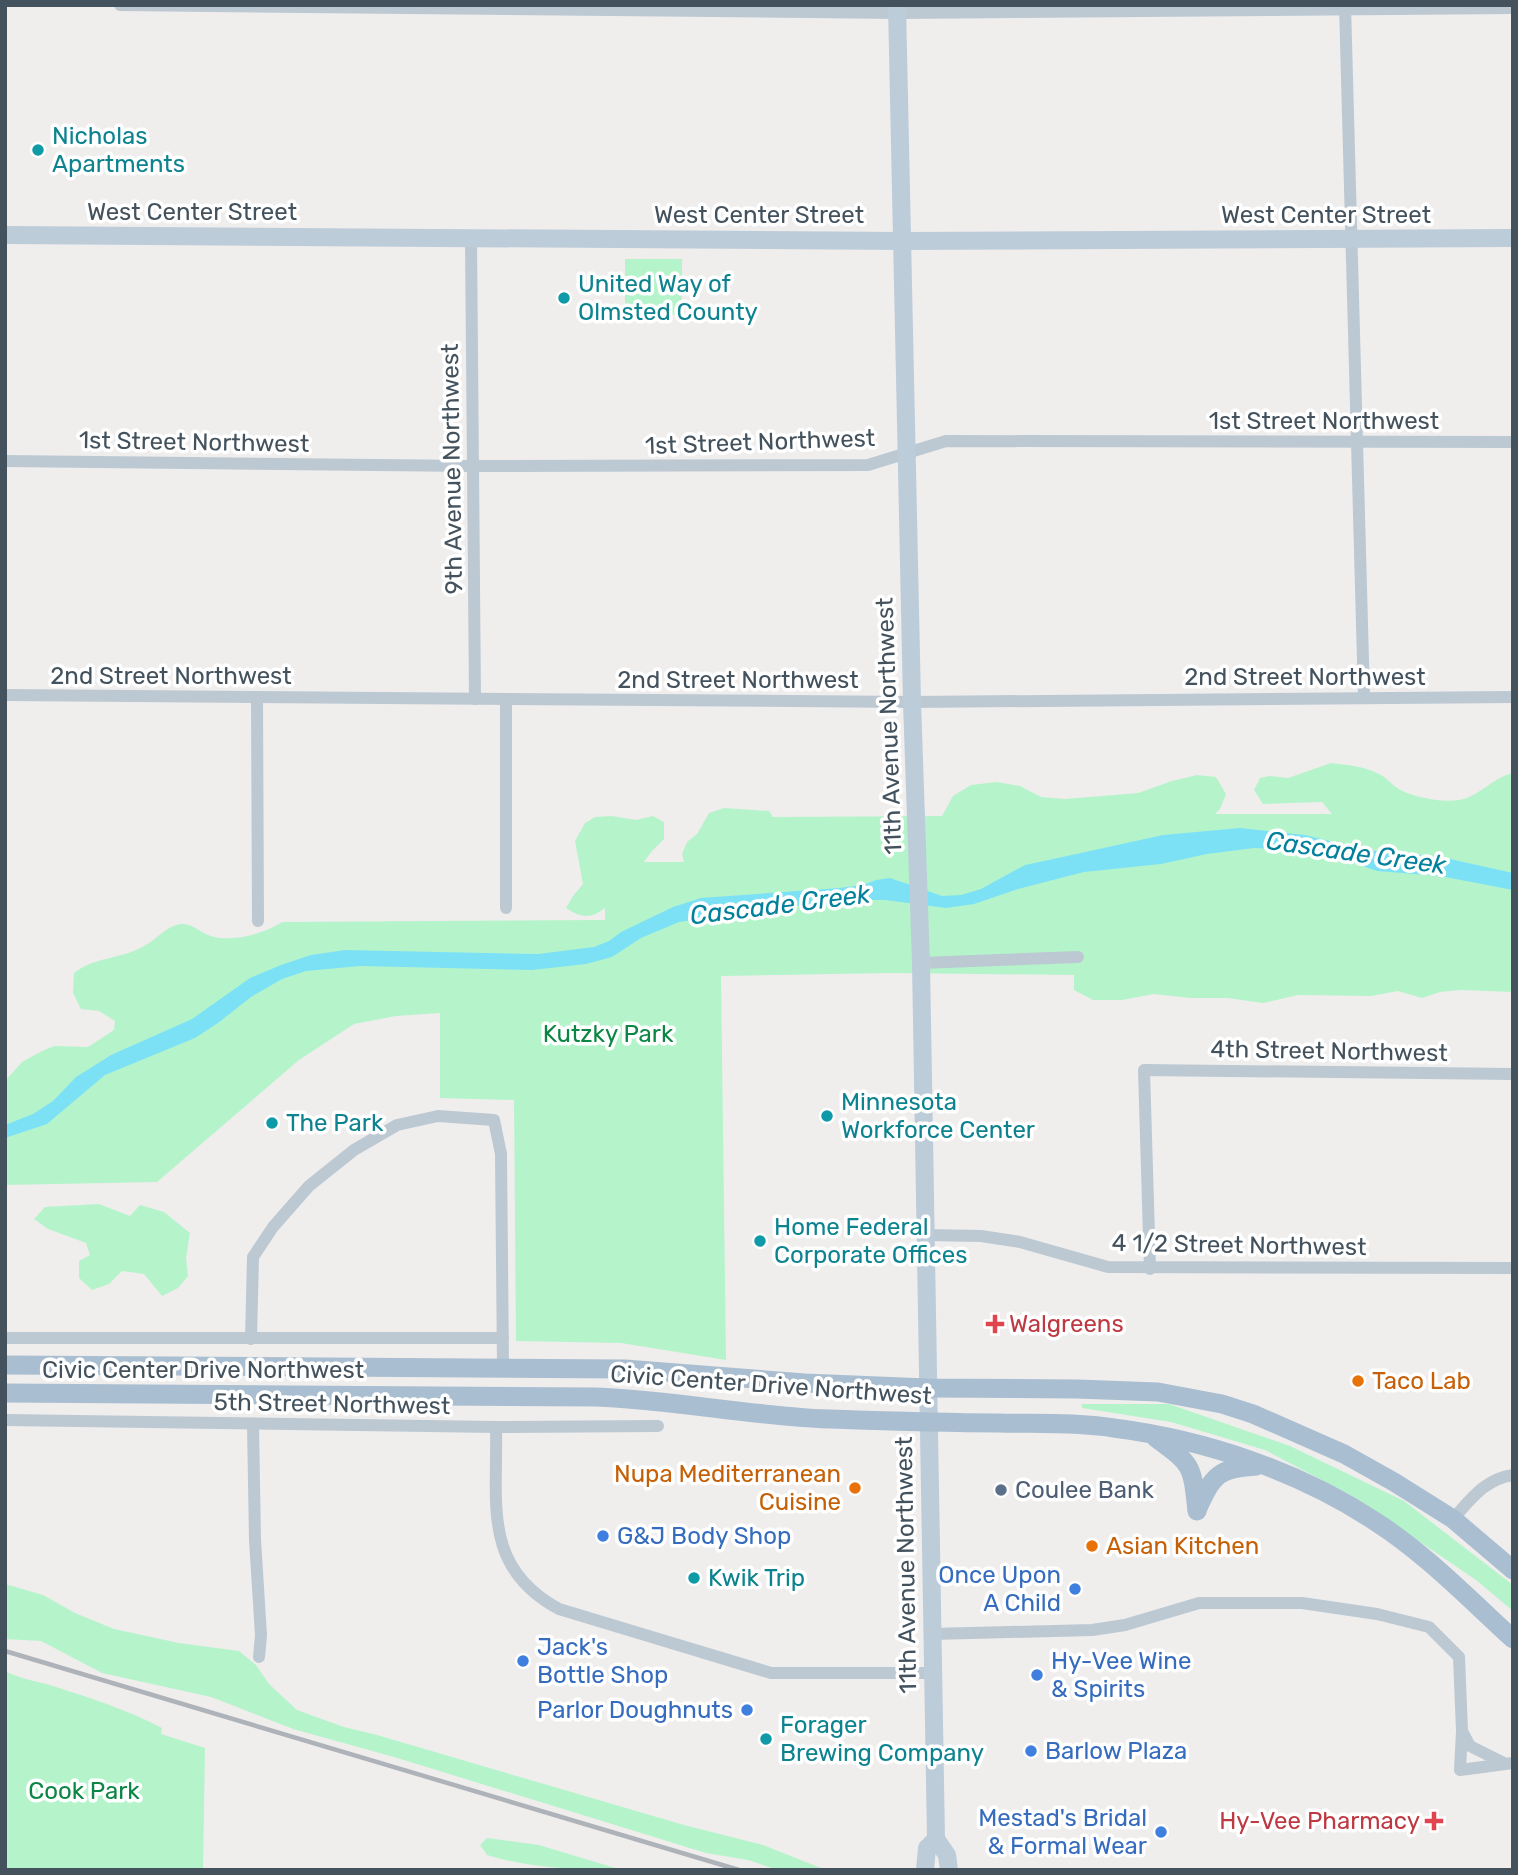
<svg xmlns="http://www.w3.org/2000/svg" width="1518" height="1875" font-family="Rubik,sans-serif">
<rect width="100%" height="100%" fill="#f0eded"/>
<g fill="#b5f4cb">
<rect x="625" y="259" width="57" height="56"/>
<path d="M 1331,763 C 1347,765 1364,766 1379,774 C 1386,777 1390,783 1396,787 C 1409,797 1443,803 1459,800 C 1479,797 1493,777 1513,773 L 1513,992 L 1461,990 L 1440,992 L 1422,998 L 1398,991 L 1371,996 L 1298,995 L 1263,1003 L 1227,998 L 1190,998 L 1154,994 L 1122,1000 L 1093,1000 L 1074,990 L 1074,975 L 891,973 L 721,976 L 726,1360 L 621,1343 L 516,1341 L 514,1100 L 440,1098 L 440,1013 L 396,1016 L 354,1024 L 299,1060 L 157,1182 L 5,1185 L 5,1081 L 22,1062 L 40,1052 L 54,1046 L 88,1047 L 114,1030 L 115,1021 L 99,1011 L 81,1009 L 73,993 L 74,973 C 94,957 122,959 144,946 C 157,939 166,926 181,924 C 193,923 200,933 211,936 C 231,943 266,933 282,922 L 605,920 L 605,908 C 591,919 581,918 566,908 L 573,896 L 583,884 L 575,841 L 585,823 L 595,817 L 612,816 L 636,820 L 653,816 L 664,822 L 664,839 L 652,851 L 644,862 L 684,862 L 682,854 L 687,842 L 697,834 L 709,813 L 724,808 L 769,811 L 773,817 L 942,816 L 953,796 L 971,785 L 997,782 L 1020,786 L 1041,797 L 1065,799 L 1138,793 L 1172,781 L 1197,775 L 1216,777 L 1226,794 L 1220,809 L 1215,814 L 1332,814 L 1322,802 L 1263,804 L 1254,790 L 1260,778 L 1269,776 L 1288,778 Z"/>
<path d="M 99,1204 L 130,1216 L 140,1205 L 164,1212 L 190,1233 L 186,1258 L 188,1276 L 178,1288 L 162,1296 L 144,1274 L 122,1271 L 109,1284 L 92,1290 L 79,1278 L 79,1261 L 90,1255 L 86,1243 L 48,1229 L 34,1219 L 45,1207 Z"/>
<path d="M 1081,1404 L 1169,1404 L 1290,1446 L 1404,1501 L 1513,1585 L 1513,1611 L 1476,1580 L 1354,1497 L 1265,1450 L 1171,1422 L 1082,1408 Z"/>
<path d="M 5,1584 L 43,1595 L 75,1613 L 114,1629 L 179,1643 L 239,1651 L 256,1665 L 269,1684 L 297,1710 L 344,1727 L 377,1735 L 684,1825 L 763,1845 L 826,1870 L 778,1870 L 748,1860 L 706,1853 L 394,1757 L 293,1729 L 211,1697 L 102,1673 L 41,1641 L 5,1639 Z"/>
<path d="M 5,1671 C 20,1679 37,1681 53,1686 C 90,1698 128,1710 162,1728 L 161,1734 L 205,1748 L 203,1870 L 5,1870 Z"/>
<path d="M 487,1838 L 539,1845 L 622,1870 C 577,1870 530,1868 487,1855 L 480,1845 Z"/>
</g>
<path fill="#7de1f6" d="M 1240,828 L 1305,835 L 1366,850 L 1441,857 L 1513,873 L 1513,890 L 1440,876 L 1377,871 L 1348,861 L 1282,849 L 1254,848 L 1207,854 L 1161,864 L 1084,872 L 1018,889 L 974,904 L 946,908 L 885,900 L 865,900 L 796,906 L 679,922 L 641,938 L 612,957 L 586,964 L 532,970 L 360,966 L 306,971 L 282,979 L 251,997 L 218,1023 L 195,1038 L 105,1075 L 47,1124 L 5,1138 L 5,1125 L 33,1114 L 53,1101 L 76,1077 L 111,1055 L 192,1019 L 250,978 L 281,965 L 311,955 L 345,950 L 538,954 L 594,947 L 609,941 L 621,932 L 673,907 L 701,898 L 839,888 L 863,885 L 876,880 L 890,878 L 942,896 L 961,895 L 981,889 L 1025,865 L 1044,861 L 1163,835 Z"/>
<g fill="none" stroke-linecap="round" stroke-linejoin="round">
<g stroke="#bcc9d2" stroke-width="12">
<path d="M 120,5 L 898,13 L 1513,8"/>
<path d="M 1345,5 L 1364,697"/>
<path d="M 471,238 L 475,699"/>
<path d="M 5,461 L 473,466 L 868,465 L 946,441 L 1513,442"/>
<path d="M 5,695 L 912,702 L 1513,697"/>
<path d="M 257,698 L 258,921"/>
<path d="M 506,699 L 506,908"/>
<path d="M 921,963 L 1078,957"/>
<path d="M 926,1235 L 981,1236 L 1020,1242 L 1108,1267 L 1513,1268"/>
<path d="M 1150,1269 L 1144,1070 L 1513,1074"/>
<path d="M 5,1338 L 503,1338"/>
<path d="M 251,1339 L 253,1257 L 273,1227 L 309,1186 L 354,1150 L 397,1125 L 438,1116 L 494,1120 L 501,1154 L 503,1367"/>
<path d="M 5,1420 L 496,1427 L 658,1426"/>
<path d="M 253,1425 L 255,1540 L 261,1635 L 259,1657"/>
<path d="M 496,1427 C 498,1502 481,1567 559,1609 L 771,1673 L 933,1673"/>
<path d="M 1453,1519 C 1471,1499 1485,1479 1513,1475"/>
<path d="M 932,1634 L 1092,1630 L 1125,1625 L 1199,1603 L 1302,1603 L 1377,1614 L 1429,1627 L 1459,1657 L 1462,1731 L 1460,1770 L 1513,1763"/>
<path d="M 1462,1731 L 1470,1746 L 1504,1763"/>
</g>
<g stroke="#bdccd9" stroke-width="18">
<path d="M 897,5 L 912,702 L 921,963 L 936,1839 L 947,1855 L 949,1870"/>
<path d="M 5,235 L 902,241 L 1513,238"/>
<path d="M 925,1870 L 927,1848 L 936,1839"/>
</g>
<g stroke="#a9bed0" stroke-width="19">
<path d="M 5,1365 L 625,1369 L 805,1383 L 927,1388 L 1077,1389 L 1158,1392 L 1222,1404 L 1253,1414 L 1344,1454 L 1394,1482 L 1453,1519 L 1513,1570"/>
<path d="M 5,1393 L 596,1397 C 674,1400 751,1416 828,1419 C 885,1421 941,1423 998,1423 C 1036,1424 1076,1422 1114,1428 C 1206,1440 1299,1471 1376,1522 C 1426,1554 1469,1599 1513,1639"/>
<path d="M 1156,1438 C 1193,1465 1192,1465 1197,1511"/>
<path d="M 1197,1510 C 1213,1475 1218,1468 1257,1466"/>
</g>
<path stroke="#aeb3b9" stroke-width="4.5" d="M 5,1651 L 739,1870"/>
</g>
<g fill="#0f9aa8" stroke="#fff" stroke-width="2.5">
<circle cx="38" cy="150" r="7"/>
<circle cx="564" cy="298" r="7"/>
<circle cx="827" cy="1116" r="7"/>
<circle cx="272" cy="1123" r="7"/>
<circle cx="760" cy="1241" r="7"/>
<circle cx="694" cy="1578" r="7"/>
<circle cx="766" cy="1739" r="7"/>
</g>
<g fill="#e0444e" stroke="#fff" stroke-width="2.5">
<path d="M991.5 1313.5h7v7h7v7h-7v7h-7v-7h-7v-7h7z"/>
<path d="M1430.5 1810.5h7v7h7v7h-7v7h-7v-7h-7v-7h7z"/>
</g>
<g fill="#e8710a" stroke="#fff" stroke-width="2.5">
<circle cx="1358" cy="1381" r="7"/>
<circle cx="855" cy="1488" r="7"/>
<circle cx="1092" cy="1546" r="7"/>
</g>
<circle fill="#5c6f8a" stroke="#fff" stroke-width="2.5" cx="1001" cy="1490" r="7"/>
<g fill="#3f7fe0" stroke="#fff" stroke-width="2.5">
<circle cx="603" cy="1536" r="7"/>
<circle cx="1075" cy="1589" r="7"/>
<circle cx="523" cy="1661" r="7"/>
<circle cx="1037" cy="1675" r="7"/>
<circle cx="747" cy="1710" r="7"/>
<circle cx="1031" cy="1751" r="7"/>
<circle cx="1161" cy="1832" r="7"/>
</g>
<g text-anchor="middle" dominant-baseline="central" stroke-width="7" stroke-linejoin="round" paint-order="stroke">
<g font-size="24" fill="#0d838f" stroke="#fff" text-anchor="start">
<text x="52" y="136">Nicholas<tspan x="52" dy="28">Apartments</tspan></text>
<text x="578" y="284">United Way of<tspan x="578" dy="28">Olmsted County</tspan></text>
<text x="841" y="1102">Minnesota<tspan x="841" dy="28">Workforce Center</tspan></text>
<text x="286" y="1123">The Park</text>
<text x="774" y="1227">Home Federal<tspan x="774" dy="28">Corporate Offices</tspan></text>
<text x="708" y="1578">Kwik Trip</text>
<text x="780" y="1725">Forager<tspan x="780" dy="28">Brewing Company</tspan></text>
</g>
<g font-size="24" fill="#43525d" stroke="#fff">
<text x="192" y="212">West Center Street</text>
<text x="759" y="215">West Center Street</text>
<text x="1326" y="215">West Center Street</text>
<text x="1324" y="421">1st Street Northwest</text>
<text transform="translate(194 442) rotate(1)">1st Street Northwest</text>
<text transform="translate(760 442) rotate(-2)">1st Street Northwest</text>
<text transform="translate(452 469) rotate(-91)">9th Avenue Northwest</text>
<text x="171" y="676">2nd Street Northwest</text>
<text x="1305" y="677">2nd Street Northwest</text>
<text x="738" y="680">2nd Street Northwest</text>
<text transform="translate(889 726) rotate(-92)">11th Avenue Northwest</text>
<text transform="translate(1329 1051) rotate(1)">4th Street Northwest</text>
<text transform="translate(1239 1245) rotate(1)">4 1/2 Street Northwest</text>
<text x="203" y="1370">Civic Center Drive Northwest</text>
<text transform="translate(771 1385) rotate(4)">Civic Center Drive Northwest</text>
<text transform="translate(332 1404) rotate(1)">5th Street Northwest</text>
<text transform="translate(906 1565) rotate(-91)">11th Avenue Northwest</text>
</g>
<g font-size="24" fill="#0c8645" stroke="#fff">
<text x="608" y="1034">Kutzky Park</text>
<text x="84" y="1791">Cook Park</text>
</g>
<g font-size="24" fill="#be3a42" stroke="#fff" text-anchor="start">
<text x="1009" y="1324">Walgreens</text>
<text x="1420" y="1821" text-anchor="end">Hy-Vee Pharmacy</text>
</g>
<g font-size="24" fill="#c56008" stroke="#fff" text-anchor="start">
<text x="1372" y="1381">Taco Lab</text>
<text x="841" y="1474" text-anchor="end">Nupa Mediterranean<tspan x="841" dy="28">Cuisine</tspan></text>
<text x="1106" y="1546">Asian Kitchen</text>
</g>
<g font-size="24" fill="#4e5e75" stroke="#fff" text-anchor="start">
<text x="1015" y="1490">Coulee Bank</text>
</g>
<g font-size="24" fill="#366cbe" stroke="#fff" text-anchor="start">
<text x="617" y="1536">G&amp;J Body Shop</text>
<text x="1061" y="1575" text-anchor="end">Once Upon<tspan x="1061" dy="28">A Child</tspan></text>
<text x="537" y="1647">Jack's<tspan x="537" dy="28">Bottle Shop</tspan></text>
<text x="1051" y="1661">Hy-Vee Wine<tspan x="1051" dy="28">&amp; Spirits</tspan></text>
<text x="733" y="1710" text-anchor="end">Parlor Doughnuts</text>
<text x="1045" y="1751">Barlow Plaza</text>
<text x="1147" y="1818" text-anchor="end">Mestad's Bridal<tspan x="1147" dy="28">&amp; Formal Wear</tspan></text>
</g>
<g font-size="26" font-style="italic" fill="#03809b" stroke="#fff">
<text transform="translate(1356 853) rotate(8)">Cascade Creek</text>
<text transform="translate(780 905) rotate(-7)">Cascade Creek</text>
</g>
</g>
<rect width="1518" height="1875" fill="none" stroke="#43525d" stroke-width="14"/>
</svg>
